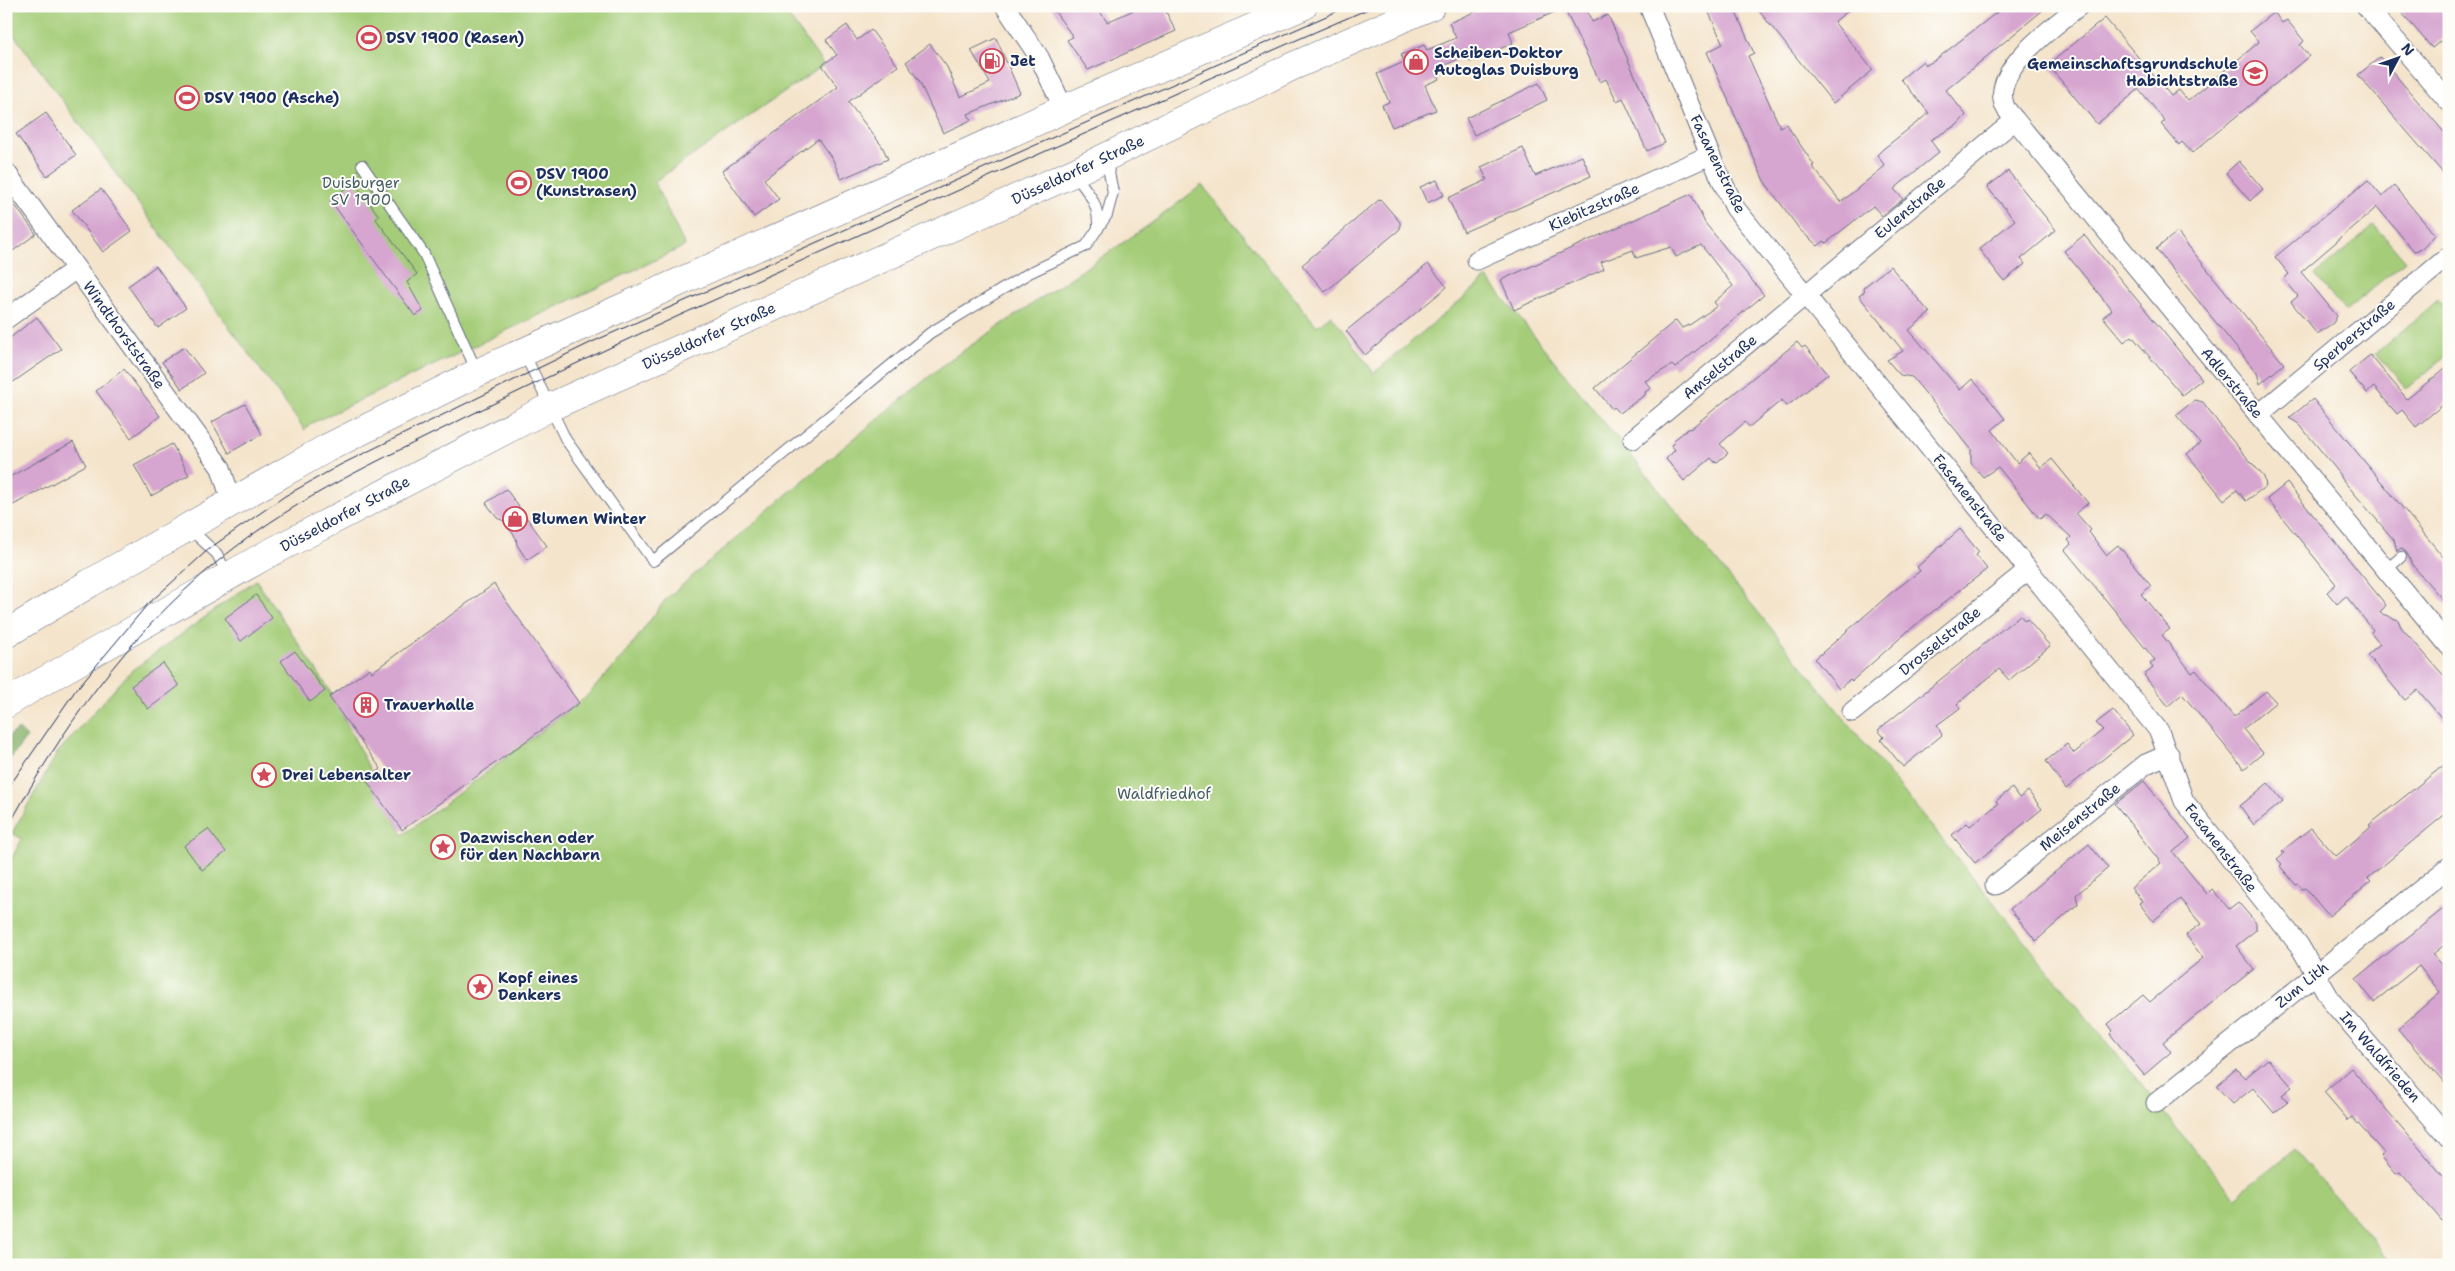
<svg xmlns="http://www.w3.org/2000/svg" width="2455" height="1271" font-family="'Shantell Sans',sans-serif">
<rect width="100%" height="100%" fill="#fdfcf7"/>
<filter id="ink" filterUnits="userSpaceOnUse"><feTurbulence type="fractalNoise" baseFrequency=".02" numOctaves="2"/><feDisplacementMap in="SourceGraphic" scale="10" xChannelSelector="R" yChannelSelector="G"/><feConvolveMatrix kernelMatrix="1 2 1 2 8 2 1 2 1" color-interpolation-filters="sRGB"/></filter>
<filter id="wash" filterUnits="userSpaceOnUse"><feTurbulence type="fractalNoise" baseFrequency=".0096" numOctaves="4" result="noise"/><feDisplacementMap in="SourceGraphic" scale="20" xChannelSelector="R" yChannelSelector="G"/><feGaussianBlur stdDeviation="1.12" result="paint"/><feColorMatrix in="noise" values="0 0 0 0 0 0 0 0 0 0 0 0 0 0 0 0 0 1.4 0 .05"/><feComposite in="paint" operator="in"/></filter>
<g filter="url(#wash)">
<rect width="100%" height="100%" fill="#f4e4cb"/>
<g fill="#a5cd79" stroke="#607e6c">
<path d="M 17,6 L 781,6 L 824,65 L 654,182 L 685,246 L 312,423 L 305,430 L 6,24 L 6,14 Z"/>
<path d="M 1202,185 L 1317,326 L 1331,315 L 1374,373 L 1487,278 L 2173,1124 L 2235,1197 L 2294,1150 L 2395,1265 L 6,1265 L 6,869 L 22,839 L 12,833 L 58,752 L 131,671 L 256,580 L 329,689 L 403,835 L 585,698 L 626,653 L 665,600 L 786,495 L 948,361 L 1149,225 Z"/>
<path d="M 2374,225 L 2405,261 L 2345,311 L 2315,275 Z"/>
<path d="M 2438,300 L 2449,313 L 2449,353 L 2407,389 L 2376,353 Z"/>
</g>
<path fill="#84b069" stroke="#507064" d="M 19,729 L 27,737 L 6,764 L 6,738 Z"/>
<g id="blocks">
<g fill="#d6a5d0">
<path d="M 1051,6 L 1096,6 L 1107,22 L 1143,6 L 1163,6 L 1176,31 L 1088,70 L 1067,40 L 1073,37 Z"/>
<path d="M 1488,6 L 1585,6 L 1592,22 L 1608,15 L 1665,143 L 1647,151 L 1623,98 L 1617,101 L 1606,79 L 1600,82 L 1564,8 L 1509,32 L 1513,43 L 1470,62 L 1467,55 L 1435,70 L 1439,79 L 1425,85 L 1436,110 L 1392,127 L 1382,105 L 1389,102 L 1377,74 L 1404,62 L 1401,55 L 1424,45 L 1427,50 L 1456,38 L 1449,23 Z"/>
<path d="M 1706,6 L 1733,6 L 1754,53 L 1748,56 L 1780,127 L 1786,124 L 1814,165 L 1812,166 L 1841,202 L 1885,166 L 1877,155 L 1883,149 L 1929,113 L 1901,79 L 1923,61 L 1926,65 L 1934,61 L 2005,6 L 2048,6 L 1946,90 L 1966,115 L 1957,125 L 1930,140 L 1939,152 L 1894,189 L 1903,199 L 1882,216 L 1873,206 L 1826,243 L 1824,241 L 1818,246 L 1800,230 L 1764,181 L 1707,52 L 1723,44 Z"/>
<path d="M 1755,6 L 1854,6 L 1834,22 L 1873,70 L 1833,103 Z"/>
<path d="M 2396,6 L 2440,6 L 2449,17 L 2449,34 L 2432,48 Z"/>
<path d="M 2274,12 L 2282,23 L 2287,20 L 2304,41 L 2300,45 L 2309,56 L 2192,153 L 2182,142 L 2179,145 L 2161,124 L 2165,121 L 2139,89 L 2097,124 L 2048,65 L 2105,18 L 2171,96 L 2179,90 L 2188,101 L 2259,42 L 2250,31 Z"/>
<path d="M 847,25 L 857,40 L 871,30 L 898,66 L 848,102 L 882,146 L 888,159 L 841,179 L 833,160 L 818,139 L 764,179 L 779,199 L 754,217 L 722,171 L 838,87 L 822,65 L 837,55 L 826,40 Z"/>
<path d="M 996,38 L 1020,93 L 968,114 L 971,120 L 943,133 L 919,81 L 906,62 L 930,44 L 947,67 L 960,97 L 990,83 L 971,50 Z"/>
<path d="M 2380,57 L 2449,138 L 2449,180 L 2358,75 Z"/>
<path d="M 1539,83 L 1547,100 L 1474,135 L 1466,118 Z"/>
<path d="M 46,113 L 76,155 L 47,176 L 16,134 Z"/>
<path d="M 1523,148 L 1535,176 L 1582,156 L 1591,176 L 1464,232 L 1448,198 L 1487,180 L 1481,167 Z"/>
<path d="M 2239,161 L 2263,189 L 2250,201 L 2226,173 Z"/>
<path d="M 2008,171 L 2056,230 L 2021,259 L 2025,264 L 2004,281 L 1979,249 L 2015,220 L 1987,187 Z"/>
<path d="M 1437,180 L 1444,195 L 1427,203 L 1420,187 Z"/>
<path d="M 2368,180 L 2382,197 L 2394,186 L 2435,235 L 2422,249 L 2414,251 L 2377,207 L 2356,225 L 2301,272 L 2337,316 L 2333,323 L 2317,334 L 2291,302 L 2298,296 L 2284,279 L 2289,274 L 2275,257 Z"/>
<path d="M 354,182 L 379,216 L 376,219 L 417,274 L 407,282 L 423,311 L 415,316 L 330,200 Z"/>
<path d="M 101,189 L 132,231 L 103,252 L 72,210 Z"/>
<path d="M 6,193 L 36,234 L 6,256 Z"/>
<path d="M 1691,194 L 1705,223 L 1764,295 L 1675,368 L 1672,365 L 1645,381 L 1651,388 L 1645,392 L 1646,394 L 1620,413 L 1614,407 L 1612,409 L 1595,388 L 1676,320 L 1682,328 L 1691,324 L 1717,306 L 1714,302 L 1733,286 L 1701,245 L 1676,257 L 1671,247 L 1636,258 L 1633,250 L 1601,262 L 1604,269 L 1514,310 L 1501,280 Z"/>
<path d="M 1380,199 L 1400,222 L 1400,229 L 1325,292 L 1302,265 Z"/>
<path d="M 2177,232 L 2284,364 L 2260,384 L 2257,373 L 2156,249 Z"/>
<path d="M 2084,235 L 2202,379 L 2182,395 L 2132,336 L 2124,342 L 2103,317 L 2112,310 L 2064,251 Z"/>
<path d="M 1428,264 L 1447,287 L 1365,355 L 1346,331 Z"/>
<path d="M 156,266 L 186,308 L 158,328 L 128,286 Z"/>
<path d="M 1890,266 L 1930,313 L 1909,330 L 1960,390 L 1972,379 L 1982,390 L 2005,419 L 1992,430 L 2017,463 L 2029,453 L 2041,468 L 2052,459 L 2088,503 L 2076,513 L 2091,530 L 2089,532 L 2106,555 L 2118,545 L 2151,586 L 2141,594 L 2170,629 L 2162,635 L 2192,673 L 2196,670 L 2234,717 L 2266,691 L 2276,702 L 2243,729 L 2263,753 L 2244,769 L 2182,694 L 2168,706 L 2144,675 L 2153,668 L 2150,664 L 2155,660 L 2065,550 L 2071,544 L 2068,540 L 2071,537 L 2046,514 L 2040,519 L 1998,467 L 1983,477 L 1971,463 L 1971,449 L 1954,428 L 1912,377 L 1900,375 L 1887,360 L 1903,351 L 1859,296 L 1865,291 L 1863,288 Z"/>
<path d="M 37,317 L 61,349 L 6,387 L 6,341 Z"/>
<path d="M 1797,342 L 1802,348 L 1805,346 L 1828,374 L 1787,406 L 1782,400 L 1749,427 L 1745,422 L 1720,444 L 1728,453 L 1716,463 L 1711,458 L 1684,481 L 1666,459 L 1675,450 L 1671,445 L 1675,442 L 1674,440 L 1689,428 L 1690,429 Z"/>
<path d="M 184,347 L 204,373 L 182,389 L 162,362 Z"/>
<path d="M 2370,355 L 2407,399 L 2449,365 L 2449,400 L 2416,427 L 2402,410 L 2397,414 L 2374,387 L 2367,393 L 2349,372 Z"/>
<path d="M 124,369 L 160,416 L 131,438 L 96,391 Z"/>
<path d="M 2313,399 L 2449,564 L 2449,607 L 2414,567 L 2406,552 L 2401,548 L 2397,551 L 2394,540 L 2342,479 L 2340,474 L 2299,424 L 2289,418 Z"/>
<path d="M 2195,400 L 2203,402 L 2225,432 L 2264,477 L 2266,486 L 2246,501 L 2237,490 L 2224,500 L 2187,454 L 2200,443 L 2176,415 Z"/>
<path d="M 245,404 L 262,434 L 229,453 L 212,422 Z"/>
<path d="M 73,442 L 86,465 L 6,509 L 6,479 Z"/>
<path d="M 172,444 L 189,475 L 151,496 L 134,465 Z"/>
<path d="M 2287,483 L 2386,605 L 2380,613 L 2398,620 L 2401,627 L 2445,677 L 2449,685 L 2449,727 L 2418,690 L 2405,700 L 2367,655 L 2380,644 L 2371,632 L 2373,630 L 2346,596 L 2337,604 L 2327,592 L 2336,584 L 2267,499 Z"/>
<path d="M 506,489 L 547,546 L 527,560 L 517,545 L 516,538 L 504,521 L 497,518 L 486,503 Z"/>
<path d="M 1960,529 L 1979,552 L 1976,555 L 1987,569 L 1908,631 L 1852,681 L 1850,679 L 1839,689 L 1815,659 L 1891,593 L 1920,571 L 1917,567 Z"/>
<path d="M 494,584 L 579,703 L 402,830 L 366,780 L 381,769 L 329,697 L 370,668 L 372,672 Z"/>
<path d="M 256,595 L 272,618 L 241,641 L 225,618 Z"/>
<path d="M 2020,615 L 2025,621 L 2027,619 L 2050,646 L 2009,680 L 1999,669 L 1957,704 L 1960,708 L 1937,725 L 1942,735 L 1903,767 L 1881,740 L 1884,737 L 1878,730 Z"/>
<path d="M 295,651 L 325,691 L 310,702 L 281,661 Z"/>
<path d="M 163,663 L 179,686 L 148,709 L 131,686 Z"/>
<path d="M 2113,710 L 2133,735 L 2066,789 L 2046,761 L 2067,744 L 2074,753 L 2103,730 L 2096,723 Z"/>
<path d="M 2449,761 L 2449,811 L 2368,878 L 2371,881 L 2329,916 L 2305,888 L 2302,889 L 2298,884 L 2296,885 L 2280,866 L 2282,864 L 2277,859 L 2284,853 L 2282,851 L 2311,828 L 2336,856 L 2371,827 L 2369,825 Z"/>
<path d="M 2144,781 L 2190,838 L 2173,852 L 2207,894 L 2212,889 L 2229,909 L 2238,902 L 2256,923 L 2256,930 L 2236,946 L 2254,969 L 2163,1042 L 2171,1052 L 2144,1075 L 2110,1034 L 2113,1031 L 2108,1024 L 2143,995 L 2150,1002 L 2203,958 L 2186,935 L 2201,924 L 2180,899 L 2153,921 L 2139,903 L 2142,901 L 2131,888 L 2161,863 L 2115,804 Z"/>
<path d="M 2268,783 L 2283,801 L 2254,825 L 2240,806 Z"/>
<path d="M 2012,788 L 2019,798 L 2028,791 L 2042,809 L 1975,863 L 1952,835 L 1967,823 L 1970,826 L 1998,804 L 1996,801 Z"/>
<path d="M 208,829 L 226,852 L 202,870 L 184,846 Z"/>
<path d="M 2089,844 L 2108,868 L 2076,895 L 2078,904 L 2036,941 L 2010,909 Z"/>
<path d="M 2449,904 L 2449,941 L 2433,954 L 2449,973 L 2449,1088 L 2398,1029 L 2440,992 L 2419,966 L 2374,1002 L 2356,979 Z"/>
<path d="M 2268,1059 L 2292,1087 L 2282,1095 L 2288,1102 L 2274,1113 L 2253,1088 L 2233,1104 L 2216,1086 L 2236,1069 L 2245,1078 Z"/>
<path d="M 2351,1068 L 2449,1183 L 2449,1229 L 2400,1172 L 2396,1174 L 2381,1156 L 2384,1153 L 2352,1117 L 2348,1120 L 2324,1092 Z"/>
</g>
</g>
</g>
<g filter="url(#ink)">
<use href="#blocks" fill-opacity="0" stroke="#676e84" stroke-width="1"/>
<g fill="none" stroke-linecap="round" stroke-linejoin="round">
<defs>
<g id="service">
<path d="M 362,165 L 424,254 L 477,372"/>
<path d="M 1074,174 C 1089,194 1099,202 1098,229"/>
<path d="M 524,353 L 566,440 L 653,561 L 930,333 L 1029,273 L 1086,246 L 1107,215 L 1113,192 L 1106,158"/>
<path d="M 189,528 L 217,554 L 228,576"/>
<path d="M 2386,570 L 2401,557"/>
</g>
<g id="minor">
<path d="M 1005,6 L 1039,57 L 1064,109"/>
<path d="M 1649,6 L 1710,155 L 1735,208 L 2159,731 L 2184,801 L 2299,945 L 2332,1002 L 2449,1138"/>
<path d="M 2079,6 C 2056,25 1992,69 2004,104 C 2005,109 2011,115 2015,120 L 2449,646"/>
<path d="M 2366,6 L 2449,102"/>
<path d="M 6,172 L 221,468 L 232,503"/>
<path d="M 1477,260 L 1710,155"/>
<path d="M 6,319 L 76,269"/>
<path d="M 2258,415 L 2449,256"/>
<path d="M 1633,439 L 2015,120"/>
<path d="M 1852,712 L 2028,570"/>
<path d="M 1995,885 L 2146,764 L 2169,754"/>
<path d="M 2156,1103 L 2449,867"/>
</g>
<g id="secondary">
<path d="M 6,634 L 90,583 L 327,448 L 477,373 L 1064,109 L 1303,6"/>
<path d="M 6,704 L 35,686 L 266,555 L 550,407 L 1073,173 L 1291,67 L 1431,6"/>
</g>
</defs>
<use href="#service" stroke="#676e84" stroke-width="12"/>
<use href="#minor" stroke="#676e84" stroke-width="21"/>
<use href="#secondary" stroke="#676e84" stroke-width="29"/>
<use href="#service" stroke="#fff" stroke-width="10"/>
<use href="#minor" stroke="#fff" stroke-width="19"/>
<use href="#secondary" stroke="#fff" stroke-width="28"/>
<g stroke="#1b2f5e" stroke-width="1">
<path d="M 6,791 L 75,691 L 147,605 L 210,548 L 285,496 L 340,465 L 592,342 L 1349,6"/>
<path d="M 6,831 C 61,729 127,636 217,562 C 285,505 363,468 442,429 C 535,383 628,338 723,296 C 940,199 1157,100 1375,6"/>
</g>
</g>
</g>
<defs>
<symbol id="stadium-ring" viewBox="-11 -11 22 22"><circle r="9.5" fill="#fdfcf7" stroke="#d1495b" stroke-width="1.5"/><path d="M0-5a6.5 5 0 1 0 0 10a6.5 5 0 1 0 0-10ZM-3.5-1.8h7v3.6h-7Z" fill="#d1495b"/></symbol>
<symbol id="fuel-ring" viewBox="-11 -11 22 22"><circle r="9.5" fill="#fdfcf7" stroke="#d1495b" stroke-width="1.5"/><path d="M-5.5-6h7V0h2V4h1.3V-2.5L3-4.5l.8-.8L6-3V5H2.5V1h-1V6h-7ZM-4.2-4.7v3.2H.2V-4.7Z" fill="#d1495b"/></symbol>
<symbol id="shop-ring" viewBox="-11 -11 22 22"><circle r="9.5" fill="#fdfcf7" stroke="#d1495b" stroke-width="1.5"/><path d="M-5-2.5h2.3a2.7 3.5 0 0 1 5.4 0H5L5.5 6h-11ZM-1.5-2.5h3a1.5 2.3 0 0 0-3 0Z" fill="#d1495b"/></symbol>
<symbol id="school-ring" viewBox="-11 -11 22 22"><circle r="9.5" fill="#fdfcf7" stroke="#d1495b" stroke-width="1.5"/><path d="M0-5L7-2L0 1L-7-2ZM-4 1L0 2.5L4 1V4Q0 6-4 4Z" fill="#d1495b"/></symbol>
<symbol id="building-ring" viewBox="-11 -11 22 22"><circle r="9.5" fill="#fdfcf7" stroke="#d1495b" stroke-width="1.5"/><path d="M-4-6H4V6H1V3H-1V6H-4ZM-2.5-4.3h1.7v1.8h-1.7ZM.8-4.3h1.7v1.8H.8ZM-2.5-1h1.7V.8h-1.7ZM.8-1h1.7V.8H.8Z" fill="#d1495b"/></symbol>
<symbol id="sight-ring" viewBox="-11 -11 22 22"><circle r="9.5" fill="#fdfcf7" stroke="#d1495b" stroke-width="1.5"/><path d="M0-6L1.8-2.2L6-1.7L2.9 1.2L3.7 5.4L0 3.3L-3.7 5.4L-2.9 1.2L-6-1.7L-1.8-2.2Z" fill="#d1495b"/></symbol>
</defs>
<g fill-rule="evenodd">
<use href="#stadium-ring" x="355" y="24" width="28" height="28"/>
<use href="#fuel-ring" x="978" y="47" width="28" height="28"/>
<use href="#shop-ring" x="1402" y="48" width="28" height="28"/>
<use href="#school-ring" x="2241" y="59" width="28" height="28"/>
<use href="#stadium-ring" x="173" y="84" width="28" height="28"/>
<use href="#stadium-ring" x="505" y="169" width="28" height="28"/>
<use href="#shop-ring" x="501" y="505" width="28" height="28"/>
<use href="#building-ring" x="352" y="691" width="28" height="28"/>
<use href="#sight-ring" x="250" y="761" width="28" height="28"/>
<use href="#sight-ring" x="429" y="833" width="28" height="28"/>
<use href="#sight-ring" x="466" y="973" width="28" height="28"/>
</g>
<g text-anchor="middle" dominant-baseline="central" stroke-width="4" stroke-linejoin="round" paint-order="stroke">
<g font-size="15" font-weight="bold" fill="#1b2f5e" stroke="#fdfcf7" text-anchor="start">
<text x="386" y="38">DSV 1900 (Rasen)</text>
<text x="1434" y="53">Scheiben-Doktor<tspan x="1434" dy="17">Autoglas Duisburg</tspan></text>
<text x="1010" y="61">Jet</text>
<text x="2238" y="64" text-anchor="end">Gemeinschaftsgrundschule<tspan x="2238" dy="17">Habichtstraße</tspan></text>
<text x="204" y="98">DSV 1900 (Asche)</text>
<text x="536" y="174">DSV 1900<tspan x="536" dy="17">(Kunstrasen)</tspan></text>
<text x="532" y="519">Blumen Winter</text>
<text x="384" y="705">Trauerhalle</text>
<text x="282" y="775">Drei Lebensalter</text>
<text x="460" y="838">Dazwischen oder<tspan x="460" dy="17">für den Nachbarn</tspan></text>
<text x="498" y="978">Kopf eines<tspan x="498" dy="17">Denkers</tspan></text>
</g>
<g font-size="15" fill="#1b2f5e" stroke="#fdfcf7">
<text transform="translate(1718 164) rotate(64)">Fasanenstraße</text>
<text transform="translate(1078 170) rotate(-25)">Düsseldorfer Straße</text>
<text transform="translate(1594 207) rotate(-24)">Kiebitzstraße</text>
<text transform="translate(1910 208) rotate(-40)">Eulenstraße</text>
<text transform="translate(124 335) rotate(54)">Windthorststraße</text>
<text transform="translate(2354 335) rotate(-40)">Sperberstraße</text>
<text transform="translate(709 336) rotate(-24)">Düsseldorfer Straße</text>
<text transform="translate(1720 367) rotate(-40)">Amselstraße</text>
<text transform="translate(2232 383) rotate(50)">Adlerstraße</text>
<text transform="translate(1970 498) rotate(51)">Fasanenstraße</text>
<text transform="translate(345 514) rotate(-28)">Düsseldorfer Straße</text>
<text transform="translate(1940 641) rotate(-39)">Drosselstraße</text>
<text transform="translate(2080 817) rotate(-39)">Meisenstraße</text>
<text transform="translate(2221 848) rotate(52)">Fasanenstraße</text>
<text transform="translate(2302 985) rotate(-39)">Zum Lith</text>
<text transform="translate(2380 1057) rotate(49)">Im Waldfrieden</text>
</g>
<g font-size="15" fill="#445e66" stroke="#fdfcf7">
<text x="361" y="183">Duisburger<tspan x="361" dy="17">SV 1900</tspan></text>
<text x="1164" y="794">Waldfriedhof</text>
</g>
</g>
<rect width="2455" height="1271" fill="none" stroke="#fdfcf7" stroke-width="25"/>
<g transform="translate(2398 58) rotate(49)" stroke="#fdfcf7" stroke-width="4" paint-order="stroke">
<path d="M0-4L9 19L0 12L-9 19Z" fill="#1b2f5e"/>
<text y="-8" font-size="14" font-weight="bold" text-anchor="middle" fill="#1b2f5e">N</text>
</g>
</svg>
